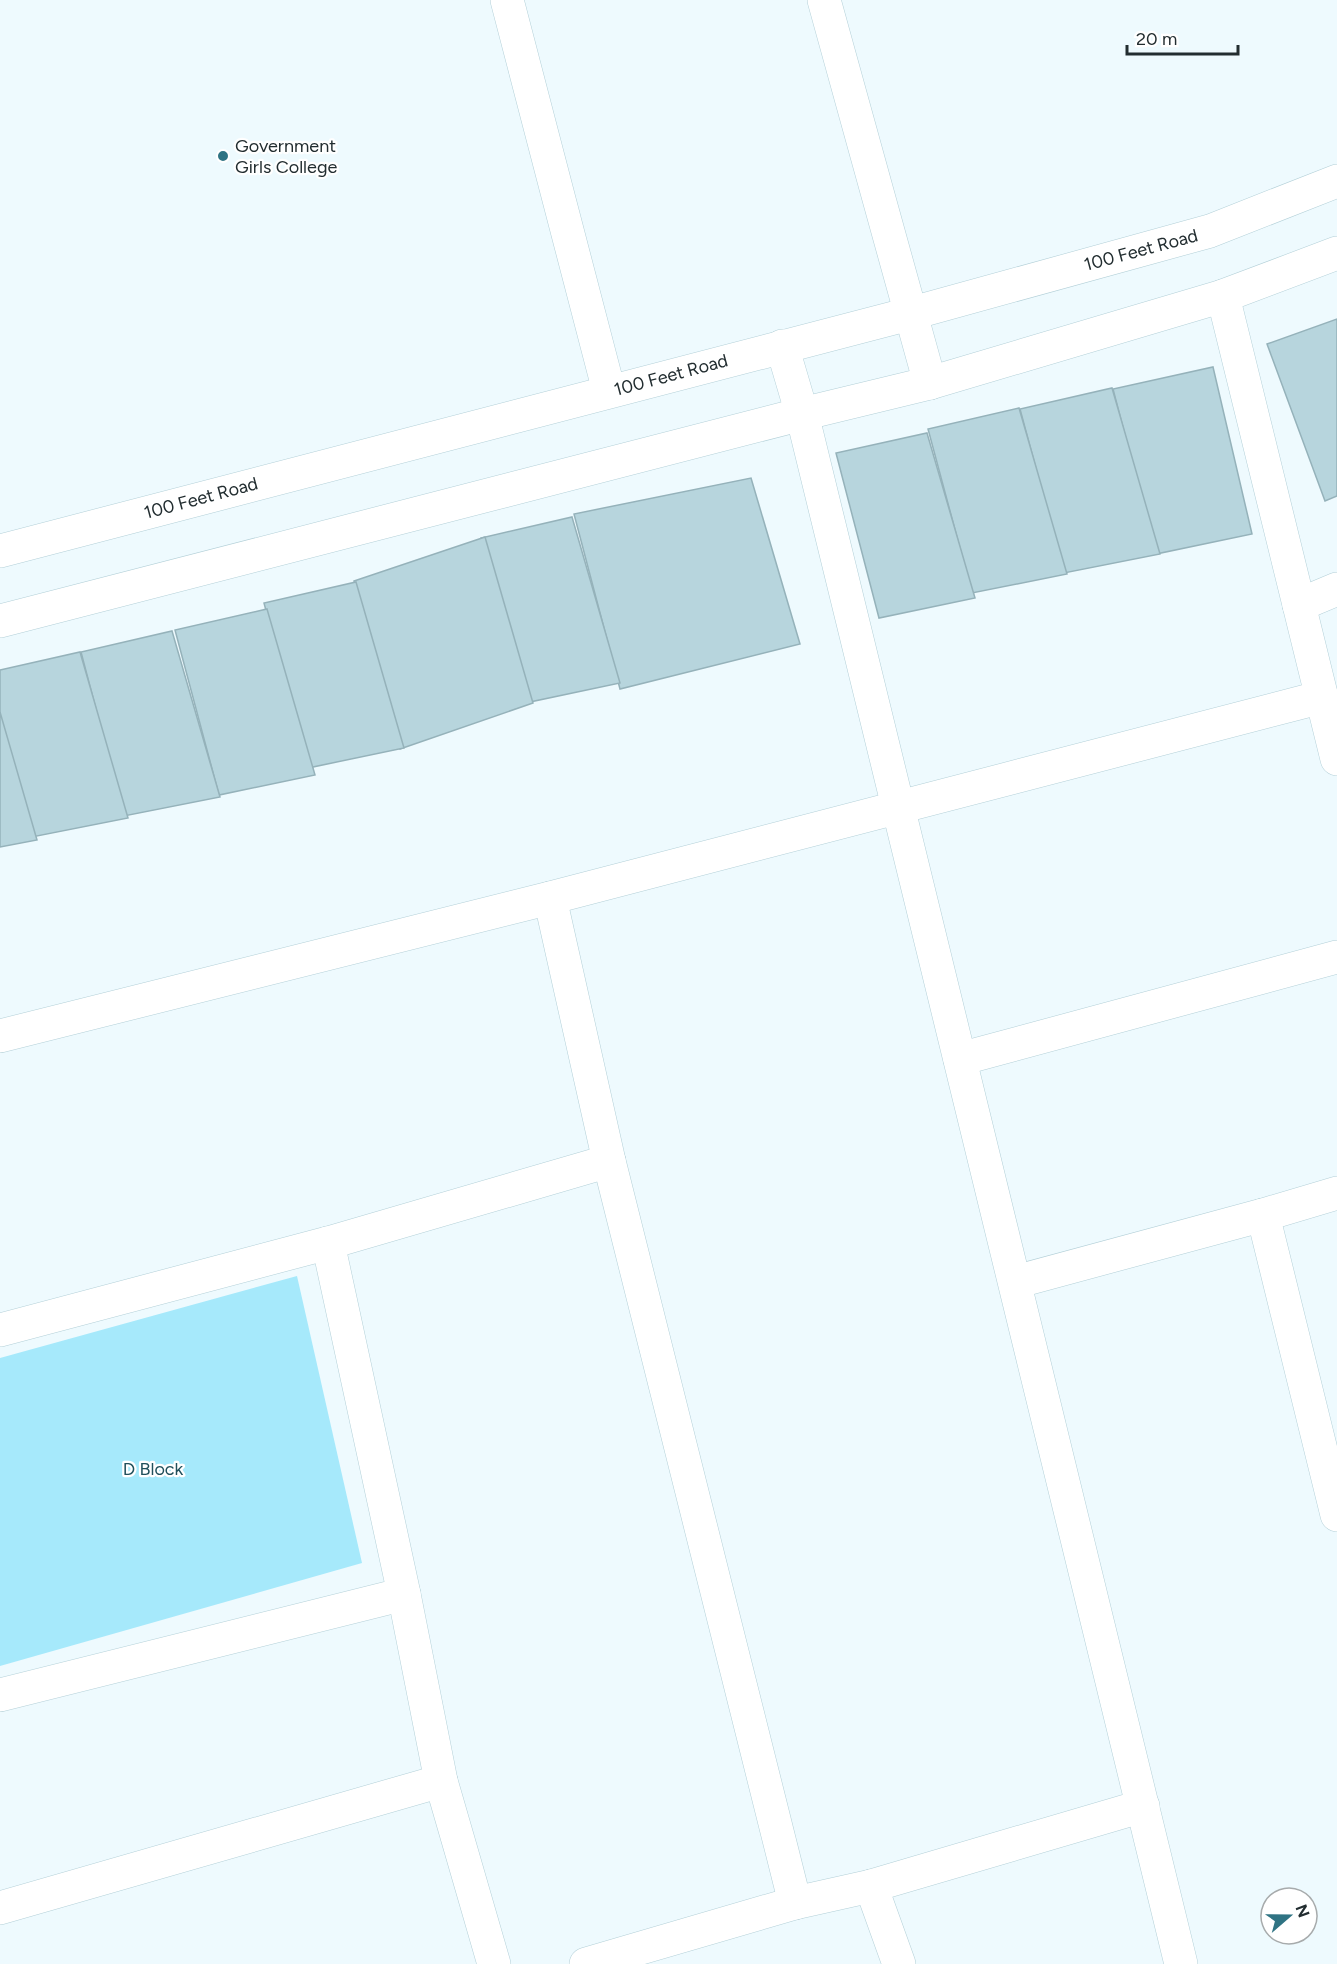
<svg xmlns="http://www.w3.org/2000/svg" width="1337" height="1964" font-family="Figtree,sans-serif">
<rect width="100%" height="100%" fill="#eefafe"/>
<path fill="#a6e9fb" d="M 297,1276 L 362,1563 L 0,1666 L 0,1358 Z"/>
<g fill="#b7d5dd" stroke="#95b2ba" stroke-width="1.5">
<path d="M 1337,319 L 1337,496 L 1325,501 L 1267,344 Z"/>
<path d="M 1213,367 L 1252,534 L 1156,554 L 1113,389 Z"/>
<path d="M 1112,388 L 1160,554 L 1064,573 L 1020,409 Z"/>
<path d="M 1019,408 L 1067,574 L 972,593 L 928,429 Z"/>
<path d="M 927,433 L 975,598 L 879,618 L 836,453 Z"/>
<path d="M 751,478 L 800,644 L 620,689 L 574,514 Z"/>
<path d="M 572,517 L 620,683 L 525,703 L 481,538 Z"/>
<path d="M 485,537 L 533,703 L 400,749 L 354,581 Z"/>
<path d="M 356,582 L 404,748 L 308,768 L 264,603 Z"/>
<path d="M 267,609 L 315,775 L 219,795 L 175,630 Z"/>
<path d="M 172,631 L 220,797 L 124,816 L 81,652 Z"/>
<path d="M 80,652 L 128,818 L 32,837 L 0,717 L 0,670 Z"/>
<path d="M 0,712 L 37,840 L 0,847 Z"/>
</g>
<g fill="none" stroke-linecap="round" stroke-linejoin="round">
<defs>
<g id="minor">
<path d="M 507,0 L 609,391"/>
<path d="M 824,0 L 930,383"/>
<path d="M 1223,296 L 1337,759"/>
<path d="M 782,346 L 802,414 L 1181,1964"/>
<path d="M 1299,605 L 1337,589"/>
<path d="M 550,898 L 609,1161 L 795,1903"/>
<path d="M 0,1036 L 550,898 L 1322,697"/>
<path d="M 960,1059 L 1337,957"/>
<path d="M 1263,1215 L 1337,1515"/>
<path d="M 328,1243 L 404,1594 L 441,1781 L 494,1964"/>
<path d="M 1015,1282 L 1263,1215 L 1337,1193"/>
<path d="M 0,1330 L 328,1243 L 609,1161"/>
<path d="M 0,1695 L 404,1594"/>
<path d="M 871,1886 L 899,1964"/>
<path d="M 0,1908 L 441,1781"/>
<path d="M 586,1964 L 795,1903 L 871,1886 L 1143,1806"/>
</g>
<g id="major">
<path d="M 0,551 L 909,314 L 1210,231 L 1337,181"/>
<path d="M 0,621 L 802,414 L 930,383 L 1223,296 L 1337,253"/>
</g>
</defs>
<use href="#minor" stroke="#b3d0d8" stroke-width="34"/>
<use href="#major" stroke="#b3d0d8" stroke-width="34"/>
<use href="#minor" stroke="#fff" stroke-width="33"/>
<use href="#major" stroke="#fff" stroke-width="33"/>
</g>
<circle fill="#2f7383" stroke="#fff" stroke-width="2" cx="223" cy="156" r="6"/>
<g text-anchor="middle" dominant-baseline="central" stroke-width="4.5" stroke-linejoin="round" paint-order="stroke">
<g font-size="18" fill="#222d30" stroke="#fff" text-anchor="start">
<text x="235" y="146">Government<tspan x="235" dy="21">Girls College</tspan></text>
</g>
<g font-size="18" fill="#222d30" stroke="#fff">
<text transform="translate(1141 250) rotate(-15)">100 Feet Road</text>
<text transform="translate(671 375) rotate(-15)">100 Feet Road</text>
<text transform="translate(201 498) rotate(-15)">100 Feet Road</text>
</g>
<g font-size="18" fill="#20505c" stroke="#fff">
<text x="153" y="1469">D Block</text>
</g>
</g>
<g transform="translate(1289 1916) rotate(70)"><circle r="28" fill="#ffffff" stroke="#a7abac" stroke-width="1.5"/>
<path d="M0-4.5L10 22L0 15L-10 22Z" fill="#2f7383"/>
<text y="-9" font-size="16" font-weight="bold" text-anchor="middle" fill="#222d30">N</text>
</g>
<path d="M1127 45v9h111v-9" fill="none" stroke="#222d30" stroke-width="3"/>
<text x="1136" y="45" font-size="18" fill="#222d30" stroke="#ffffff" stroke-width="4.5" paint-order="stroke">20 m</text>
</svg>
